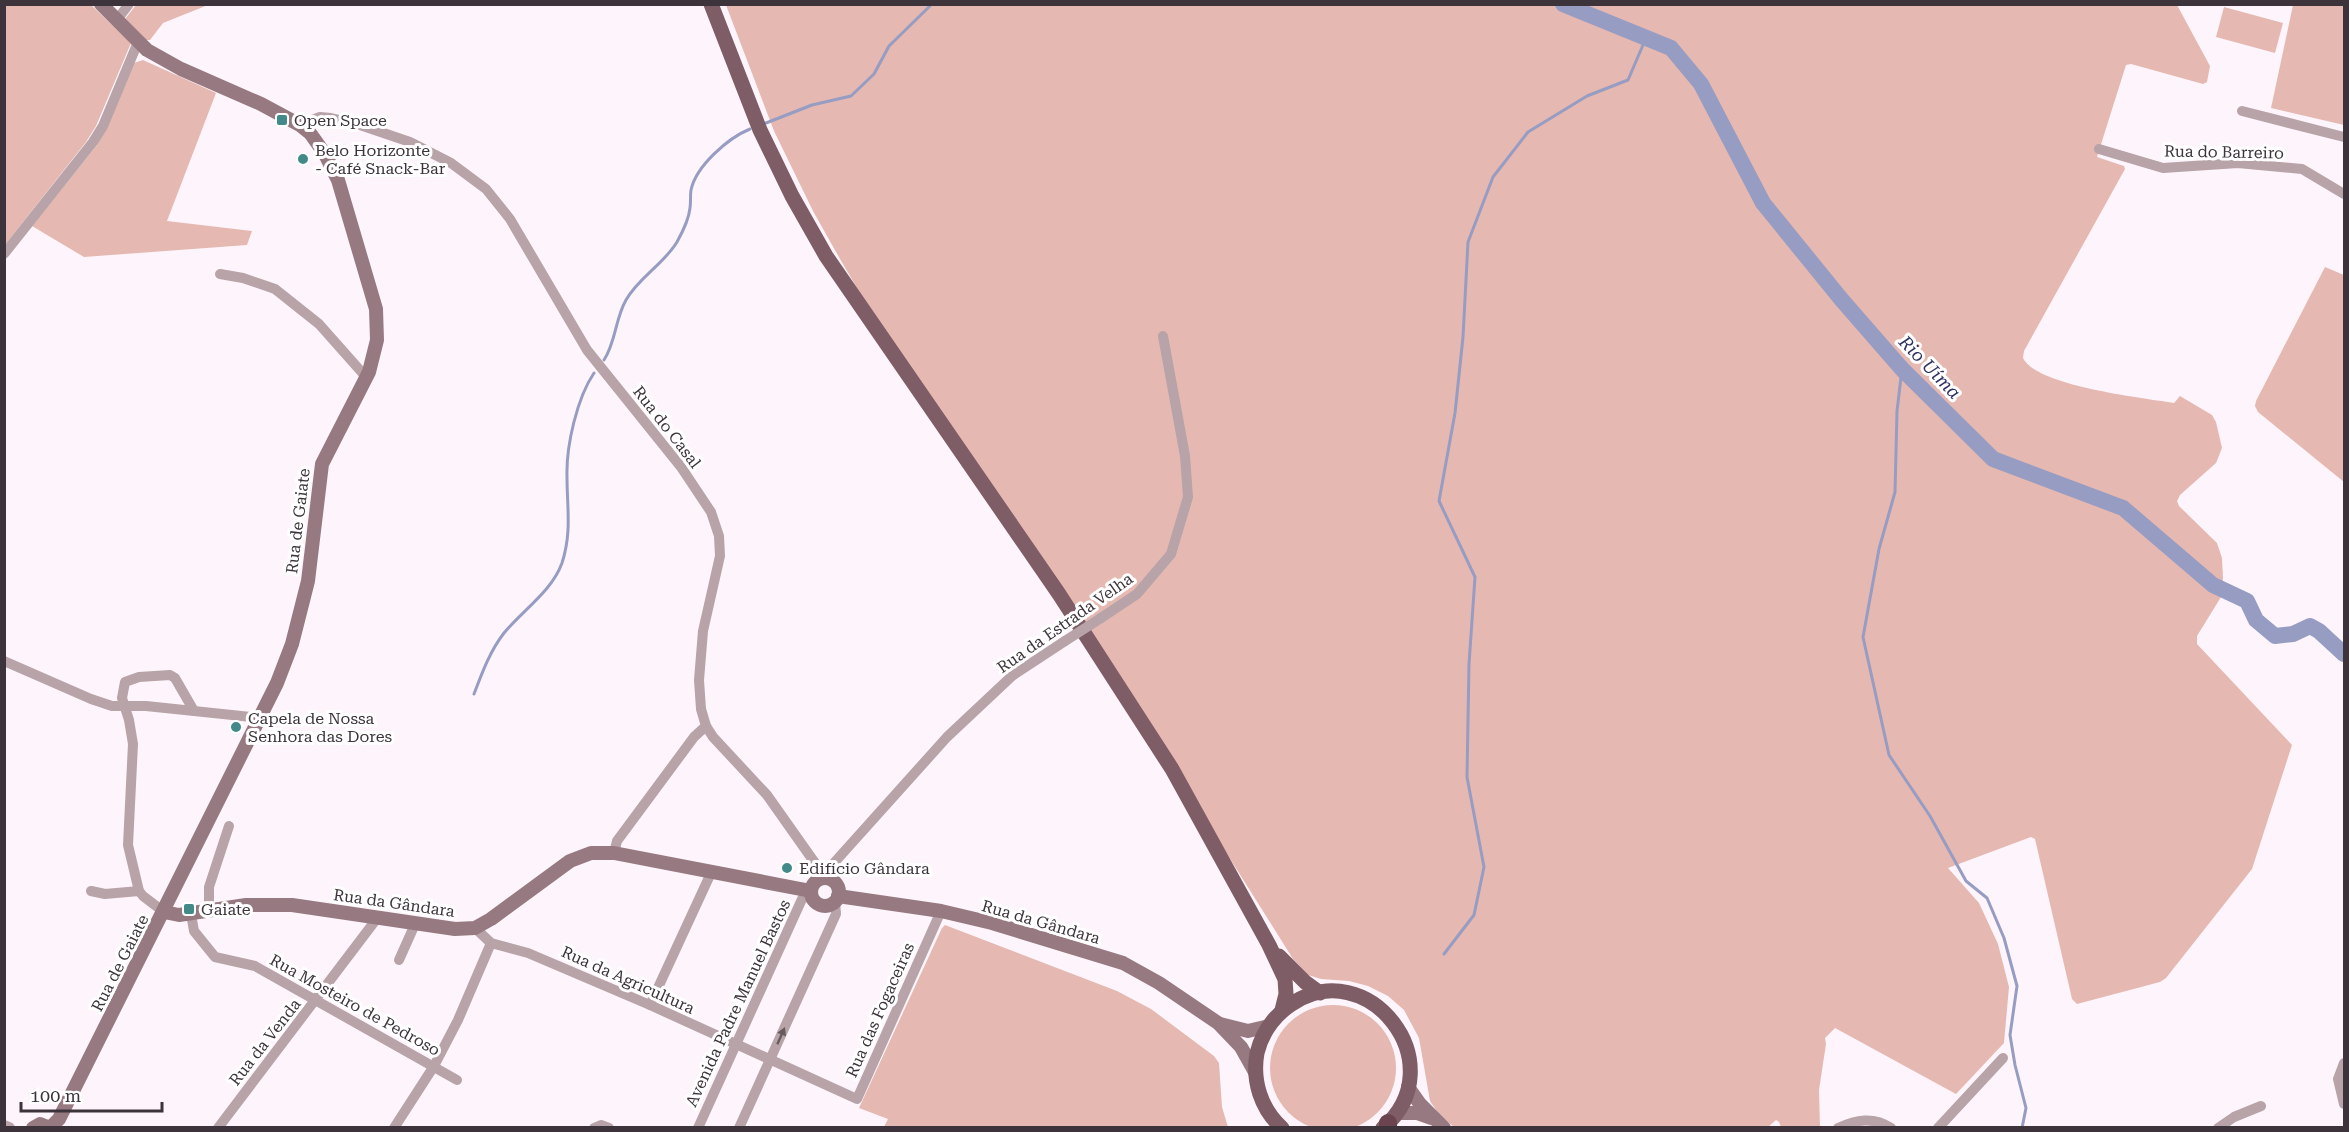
<svg xmlns="http://www.w3.org/2000/svg" width="2349" height="1132" font-family="'Roboto Serif',serif">
<rect width="100%" height="100%" fill="#fef5fc"/>
<g fill="#e5b9b2">
<path d="M 5,5 L 91,5 L 131,43 L 96,126 L 86,142 L 5,245 Z"/>
<path d="M 136,5 L 208,5 L 163,23 L 150,40 L 146,40 L 125,19 Z"/>
<path d="M 726,5 L 2177,5 L 2210,66 L 2207,82 L 2203,84 L 2131,64 L 2126,65 L 2097,157 L 2124,166 L 2125,169 L 2024,351 L 2023,358 C 2036,386 2143,398 2174,403 L 2180,396 L 2212,415 L 2216,422 L 2222,448 L 2216,463 L 2180,495 L 2177,501 L 2179,506 L 2217,543 L 2222,558 L 2223,578 L 2221,597 L 2197,636 L 2197,644 L 2292,745 L 2252,869 L 2166,978 L 2160,982 L 2077,1004 L 2072,999 L 2035,839 L 2031,837 L 1948,868 L 1979,903 L 1998,944 L 2009,987 L 2004,1043 L 1956,1094 L 1835,1028 L 1825,1038 L 1826,1044 L 1819,1090 L 1820,1127 L 1781,1127 L 1779,1122 L 1776,1120 L 1767,1128 L 1454,1127 L 1440,1116 L 1430,1101 L 1419,1038 L 1404,1010 L 1388,996 L 1368,986 L 1349,981 L 1321,979 L 1308,975 L 1293,959 L 1089,634 L 861,295 L 836,252 L 813,211 L 774,131 Z"/>
<path d="M 2293,5 L 2344,5 L 2344,125 L 2271,108 Z"/>
<path d="M 2224,7 L 2283,23 L 2275,53 L 2216,37 Z"/>
<path d="M 143,60 L 216,93 L 167,221 L 252,231 L 247,245 L 84,257 L 32,226 L 97,145 L 134,63 Z"/>
<path d="M 2325,267 L 2344,275 L 2344,482 L 2258,412 L 2255,406 L 2256,401 Z"/>
<path d="M 945,925 L 1117,991 L 1151,1009 L 1214,1056 L 1219,1063 L 1222,1107 L 1228,1127 L 884,1127 L 888,1119 L 859,1108 L 942,928 Z"/>
<circle cx="1333" cy="1068" r="63"/>
</g>
<g fill="none" stroke-linecap="round" stroke-linejoin="round">
<g stroke="#979cc2" stroke-width="3">
<path d="M 766,123 L 812,105 L 851,96 L 874,74 L 889,46 L 932,4"/>
<path d="M 604,360 C 616,342 615,319 626,300 C 639,277 663,265 677,242 C 682,233 689,218 690,208 C 691,202 690,196 691,190 C 696,166 728,138 750,129"/>
<path d="M 1902,369 L 1897,411 L 1895,492 L 1879,549 L 1863,637 L 1889,755 L 1930,816 L 1966,881 L 1987,898 L 2004,938 L 2017,986 L 2010,1035 L 2015,1065 L 2026,1108 L 2022,1128"/>
<path d="M 474,694 C 482,673 490,651 504,633 C 523,610 552,591 562,563 C 572,532 567,508 567,477 C 566,446 577,398 594,373"/>
<path d="M 1444,954 L 1474,915 L 1484,867 L 1467,777 L 1469,664 L 1475,577 L 1439,501 L 1455,413 L 1463,337 L 1468,242 L 1493,177 L 1528,132 L 1587,96 L 1628,80 L 1646,38"/>
</g>
<path stroke="#979cc2" stroke-width="16" d="M 1563,4 L 1671,48 L 1701,84 L 1763,203 L 1841,299 L 1902,369 L 1993,459 L 2123,508 L 2213,585 L 2247,601 L 2256,620 L 2275,636 L 2293,634 L 2310,626 L 2319,631 L 2344,654"/>
<g stroke="#b7a3a8" stroke-width="10">
<path d="M 116,21 L 129,4"/>
<path d="M 2242,111 L 2344,137"/>
<path d="M 300,125 L 320,117 L 331,118 L 357,124 L 410,142 L 451,163 L 486,189 L 510,219 L 587,350 L 681,467 L 711,512 L 719,536 L 720,556 L 703,631 L 699,680 L 701,709 L 706,726 L 713,737 L 767,795 L 815,863 L 821,879"/>
<path d="M 2099,149 L 2163,168 L 2238,163 L 2302,169 L 2344,194"/>
<path d="M 4,254 L 93,142 L 103,126 L 138,42"/>
<path d="M 220,274 L 243,278 L 275,289 L 319,324 L 366,377"/>
<path d="M 1101,618 L 1137,594 L 1171,554 L 1188,497 L 1185,456 L 1163,336"/>
<path d="M 4,661 L 91,699 L 112,706 L 146,706 L 260,718"/>
<path d="M 614,853 L 617,841 L 694,737 L 706,726"/>
<path d="M 824,878 L 833,864 L 947,737 L 1012,676 L 1065,641"/>
<path d="M 91,891 L 105,894 L 139,891"/>
<path d="M 209,911 L 209,887 L 229,826"/>
<path d="M 164,912 L 143,896 L 139,891 L 128,845 L 133,744 L 129,720 L 122,698 L 125,682 L 139,677 L 170,675 L 175,678 L 194,711"/>
<path d="M 191,914 L 194,931 L 215,957 L 255,966 L 457,1080"/>
<path d="M 475,928 L 491,943 L 528,953 L 650,1005 L 857,1099 L 941,911"/>
<path d="M 399,960 L 416,922"/>
<path d="M 650,1005 L 711,873"/>
<path d="M 2344,1063 L 2338,1079 L 2344,1104"/>
<path d="M 218,1128 L 378,917"/>
<path d="M 394,1128 L 434,1066 L 458,1020 L 491,943"/>
<path d="M 594,1128 L 601,1125 L 609,1128"/>
<path d="M 698,1128 L 802,899 L 811,895"/>
<path d="M 739,1128 L 836,914 L 835,902"/>
<path d="M 1838,1128 C 1856,1120 1873,1116 1891,1128"/>
<path d="M 1938,1128 L 2003,1058"/>
<path d="M 2218,1128 L 2234,1117 L 2261,1106"/>
</g>
<path stroke="#b7a3a8" stroke-width="12" d="M 4,1126 L 9,1128"/>
<g stroke="#977a81" stroke-width="14">
<circle cx="825" cy="892" r="14"/>
<path d="M 838,896 L 941,911 L 992,923 L 1123,963 L 1159,983 L 1218,1023 L 1241,1047 L 1255,1072"/>
<path d="M 164,912 L 179,915 L 246,905 L 292,905 L 455,929 L 475,928 L 491,919 L 570,861 L 591,853 L 614,853 L 811,891"/>
<path d="M 1220,1024 L 1248,1031 L 1269,1026"/>
<path d="M 1408,1087 L 1420,1104 L 1444,1128"/>
<path d="M 1397,1113 L 1417,1113 L 1431,1118"/>
<path d="M 33,1128 L 40,1124 L 50,1128"/>
<path d="M 50,1128 L 59,1119 L 277,683 L 292,644 L 308,581 L 322,464 L 369,372 L 377,340 L 376,309 L 338,180 L 325,154 L 310,133 L 300,125 L 261,104 L 181,69 L 147,50 L 101,4"/>
</g>
<g stroke="#7f5d66" stroke-width="15">
<path d="M 711,4 L 760,130 L 792,196 L 826,256 L 1059,594 L 1172,769 L 1269,945 L 1285,979 L 1286,994 L 1282,1010"/>
<path d="M 1279,956 L 1305,982 L 1320,993"/>
<path d="M 1282,1128 C 1261,1109 1252,1081 1257,1053 C 1262,1033 1273,1017 1290,1005 C 1368,951 1456,1065 1383,1128"/>
</g>
<path stroke="#6b444f" stroke-width="18" d="M 1388,1123 L 1388,1128"/>
<path stroke="#b7a3a8" stroke-width="10" d="M 1065,641 L 1101,618"/>
</g>
<defs><path id="oneway-solid" d="M-6-.8H1V-3.2L6.5 0L1 3.2V.8H-6Z" transform="scale(1.5)"/></defs>
<use fill="#675b60" href="#oneway-solid" transform="translate(781 1036) rotate(-66)"/>
<g fill="#428a8a" stroke="#fff" stroke-width="2">
<rect x="276" y="114" width="12" height="12" rx="3"/>
<circle cx="303" cy="159" r="6"/>
<circle cx="236" cy="727" r="6"/>
<circle cx="787" cy="868" r="6"/>
<rect x="183" y="903" width="12" height="12" rx="3"/>
</g>
<g text-anchor="middle" dominant-baseline="central" stroke-width="6" stroke-linejoin="round" paint-order="stroke">
<g font-size="16" fill="#3c343a" stroke="#fff" text-anchor="start">
<text x="294" y="120">Open Space</text>
<text x="315" y="150">Belo Horizonte<tspan x="315" dy="18">- Café Snack-Bar</tspan></text>
<text x="248" y="718">Capela de Nossa<tspan x="248" dy="18">Senhora das Dores</tspan></text>
<text x="799" y="868">Edifício Gândara</text>
<text x="201" y="909">Gaiate</text>
</g>
<g font-size="16" fill="#3c343a" stroke="#fff">
<text transform="translate(2224 152) rotate(1)">Rua do Barreiro</text>
<text transform="translate(667 427) rotate(52)">Rua do Casal</text>
<text transform="translate(298 521) rotate(-83)">Rua de Gaiate</text>
<text transform="translate(1065 623) rotate(-35)">Rua da Estrada Velha</text>
<text transform="translate(394 903) rotate(8)">Rua da Gândara</text>
<text transform="translate(1041 922) rotate(16)">Rua da Gândara</text>
<text transform="translate(120 963) rotate(-63)">Rua de Gaiate</text>
<text transform="translate(628 980) rotate(24)">Rua da Agricultura</text>
<text transform="translate(738 1003) rotate(-65)">Avenida Padre Manuel Bastos</text>
<text transform="translate(355 1005) rotate(29)">Rua Mosteiro de Pedroso</text>
<text transform="translate(880 1010) rotate(-66)">Rua das Fogaceiras</text>
<text transform="translate(265 1042) rotate(-52)">Rua da Venda</text>
</g>
<g font-size="18" font-style="italic" fill="#2f3263" stroke="#fff">
<text transform="translate(1930 367) rotate(46)">Rio Uíma</text>
</g>
</g>
<rect width="2349" height="1132" fill="none" stroke="#3c343a" stroke-width="12"/>
<path d="M21 1102v9h141v-9" fill="none" stroke="#3c343a" stroke-width="3"/>
<text x="30" y="1102" font-size="18" fill="#3c343a" stroke="#ffffff" stroke-width="4.5" paint-order="stroke">100 m</text>
</svg>
